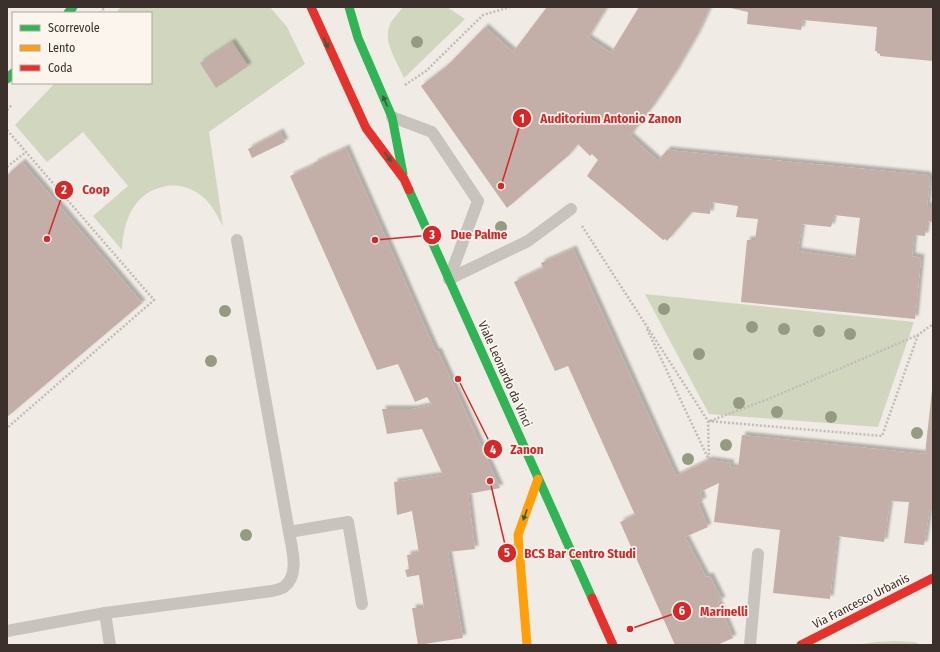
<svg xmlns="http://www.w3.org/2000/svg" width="940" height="652" font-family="'Fira Sans Condensed',sans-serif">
<defs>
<filter id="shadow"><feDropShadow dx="3.5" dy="-3.5" stdDeviation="1" flood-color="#0004"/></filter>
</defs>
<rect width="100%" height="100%" fill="#f0ebe5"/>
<g fill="#d1d6bf">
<path d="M 121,7 L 270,7 L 287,27 L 305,64 L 209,132 L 223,226 C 217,216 213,206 204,198 C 194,189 181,184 167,186 C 134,191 123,221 122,250 L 93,216 L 128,186 L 83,132 L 47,162 L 15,125 L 55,83 L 151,83 L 151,13 L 116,13 Z"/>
<path d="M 403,7 L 447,7 L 465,19 L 404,78 C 397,61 381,40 391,22 C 395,17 399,12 403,7 Z"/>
<path d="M 645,294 L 914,322 L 878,427 L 709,414 Z"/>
<path d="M 895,641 L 914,642 L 922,645 L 856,645 L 876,642 Z"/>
</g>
<g fill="#c3afa7" fill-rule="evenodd" filter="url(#shadow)">
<path d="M 547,7 L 607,7 L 588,38 L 611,53 L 639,7 L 710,7 L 697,35 L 675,73 L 653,106 L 630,136 L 658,161 L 667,150 L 927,175 L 930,179 L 927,206 L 933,206 L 933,222 L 927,221 L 925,236 L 914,235 L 912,256 L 921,258 L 915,319 L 741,302 L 747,240 L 755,240 L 758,219 L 736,217 L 738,206 L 711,202 L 710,214 L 692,212 L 667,241 L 665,239 L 663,240 L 623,206 L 587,176 L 598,160 L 592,154 L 590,156 L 578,144 L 569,155 L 507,208 L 421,86 L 447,66 L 485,27 L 513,52 ZM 834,215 L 860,218 L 855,259 L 798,251 L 802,224 L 831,227 Z"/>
<path d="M 726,7 L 933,7 L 933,61 L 880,56 L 880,54 L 877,53 L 877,51 L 875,51 L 877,27 L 803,20 L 801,30 L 747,24 L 748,12 Z"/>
<path d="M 232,42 L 248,66 L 216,88 L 200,63 Z"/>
<path d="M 280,132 L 285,142 L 252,158 L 248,149 Z"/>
<path d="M 346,148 L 436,352 L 438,351 L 500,488 L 468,494 L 475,549 L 448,552 L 463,638 L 418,645 L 412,608 L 424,608 L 419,575 L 407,577 L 405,570 L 409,569 L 407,555 L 419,553 L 412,511 L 397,515 L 394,482 L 443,475 L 422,429 L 387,434 L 382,409 L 413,409 L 432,405 L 427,397 L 415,402 L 398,364 L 377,370 L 290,176 L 314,165 L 314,163 Z"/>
<path d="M 22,162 L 142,303 L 7,417 L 7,175 Z"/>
<path d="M 573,249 L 676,476 L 709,460 L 731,463 L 730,467 L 738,468 L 742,435 L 925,454 L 932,390 L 933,391 L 933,507 L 930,507 L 924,545 L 904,543 L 909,502 L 890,501 L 884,542 L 837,536 L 830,599 L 773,593 L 780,530 L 714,522 L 719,483 L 700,492 L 703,501 L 698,503 L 708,527 L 685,537 L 706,577 L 710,576 L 722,600 L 718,602 L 733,638 L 717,645 L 675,645 L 620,522 L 635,515 L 568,366 L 555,371 L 514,282 L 543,268 L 541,263 Z"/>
</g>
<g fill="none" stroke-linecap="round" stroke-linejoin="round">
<g stroke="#c2bbb6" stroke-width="2.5" stroke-dasharray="2 2" stroke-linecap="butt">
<path d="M 100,13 L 105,7"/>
<path d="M 405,85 L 426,71 L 483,15 L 510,7"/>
<path d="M 7,110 L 12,105"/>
<path d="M 7,130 L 154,300 L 7,428"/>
<path d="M 7,167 L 26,152"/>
<path d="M 582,226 L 708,421 L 709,460"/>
<path d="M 647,329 L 708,458"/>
<path d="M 708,421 L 882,436 L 918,335"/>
<path d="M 710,421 L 771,398 L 918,335 L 933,324"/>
</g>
<g stroke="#c9c3be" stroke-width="12">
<path d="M 392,117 L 432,132 L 478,201 L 449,279"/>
<path d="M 449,279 L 528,241 L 571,209"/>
<path d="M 289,532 L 348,522 L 362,604"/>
<path d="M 105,613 L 272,591 C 276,590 281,589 284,587 C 300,575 292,549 289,532 L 237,240"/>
<path d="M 7,631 L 105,613 L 110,645"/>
<path d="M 750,645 L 758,554"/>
</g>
<g stroke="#30b455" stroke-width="9">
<path d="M 349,7 L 358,38 L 392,117 L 403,174"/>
<path d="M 68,13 L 73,7"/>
<path d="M 7,79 L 13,73"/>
<path d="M 409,190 L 592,598"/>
</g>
<path stroke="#ff9f0a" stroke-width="9" d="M 527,645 L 518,535 L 538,479"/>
<g stroke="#e5322d" stroke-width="9">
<path d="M 311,7 L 366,128 L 404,179 L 409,190"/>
<path d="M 592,598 L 613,645"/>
<path d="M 801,645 L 933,578"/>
</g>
</g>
<g fill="#959b80">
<circle cx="417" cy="42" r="6"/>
<circle cx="501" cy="227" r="6"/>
<circle cx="664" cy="309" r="6"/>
<circle cx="225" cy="311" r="6"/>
<circle cx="752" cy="327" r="6"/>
<circle cx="784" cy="329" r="6"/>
<circle cx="819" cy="331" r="6"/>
<circle cx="850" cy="334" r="6"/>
<circle cx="699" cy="354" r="6"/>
<circle cx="211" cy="361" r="6"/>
<circle cx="739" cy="403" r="6"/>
<circle cx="777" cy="412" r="6"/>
<circle cx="831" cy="417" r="6"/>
<circle cx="917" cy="433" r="6"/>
<circle cx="726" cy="445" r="6"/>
<circle cx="688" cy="459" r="6"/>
<circle cx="246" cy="535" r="6"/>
</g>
<defs><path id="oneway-solid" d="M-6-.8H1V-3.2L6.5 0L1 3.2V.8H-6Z"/></defs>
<g fill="#375e3a">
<use href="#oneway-solid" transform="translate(326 43) rotate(66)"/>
<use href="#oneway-solid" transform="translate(385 101) rotate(-114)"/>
<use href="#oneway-solid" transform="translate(388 157) rotate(54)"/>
<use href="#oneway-solid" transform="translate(525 515) rotate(110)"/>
</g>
<g text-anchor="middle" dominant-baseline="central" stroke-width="3.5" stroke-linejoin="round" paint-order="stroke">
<g font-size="12" fill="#3b302b" stroke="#fbf5ee">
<text transform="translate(505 374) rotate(66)">Viale Leonardo da Vinci</text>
<text transform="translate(861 601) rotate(-27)">Via Francesco Urbanis</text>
</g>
</g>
<path fill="none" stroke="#d62828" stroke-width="1.5" d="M501 186L522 118M47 239L64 190M375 240L432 235M458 379L493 449M490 481L507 553M630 629L682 611"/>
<g fill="#d62828" stroke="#fbf5ee" stroke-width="1.5">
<circle cx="501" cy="186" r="4"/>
<circle cx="47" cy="239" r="4"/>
<circle cx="375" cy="240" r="4"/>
<circle cx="458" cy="379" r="4"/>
<circle cx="490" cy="481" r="4"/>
<circle cx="630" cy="629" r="4"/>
<circle cx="522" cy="118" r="10"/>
<circle cx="64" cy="190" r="10"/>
<circle cx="432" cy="235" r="10"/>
<circle cx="493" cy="449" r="10"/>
<circle cx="507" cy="553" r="10"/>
<circle cx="682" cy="611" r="10"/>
</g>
<g font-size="12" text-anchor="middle" font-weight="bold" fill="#fff">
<text x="522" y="123">1</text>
<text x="64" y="194">2</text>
<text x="432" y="239">3</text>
<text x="493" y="454">4</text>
<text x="507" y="557">5</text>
<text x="682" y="615">6</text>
</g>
<g font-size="13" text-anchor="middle" font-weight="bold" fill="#d62828" stroke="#fbf5ee" stroke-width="3.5" stroke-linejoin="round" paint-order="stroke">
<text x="611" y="123">Auditorium Antonio Zanon</text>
<text x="96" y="194">Coop</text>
<text x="479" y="239">Due Palme</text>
<text x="527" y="454">Zanon</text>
<text x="580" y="558">BCS Bar Centro Studi</text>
<text x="724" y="616">Marinelli</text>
</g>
<rect width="940" height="652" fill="none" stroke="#3b302b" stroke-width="16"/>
<rect x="12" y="12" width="140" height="72" fill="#fbf5ee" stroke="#aea6a0"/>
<rect x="20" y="25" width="20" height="6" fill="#30b455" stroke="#aea6a0"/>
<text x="48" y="32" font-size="12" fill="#3b302b">Scorrevole</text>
<rect x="20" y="45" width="20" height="6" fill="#ff9f0a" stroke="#aea6a0"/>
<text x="48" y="52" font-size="12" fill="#3b302b">Lento</text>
<rect x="20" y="65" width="20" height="6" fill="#e5322d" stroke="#aea6a0"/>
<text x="48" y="72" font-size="12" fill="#3b302b">Coda</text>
</svg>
